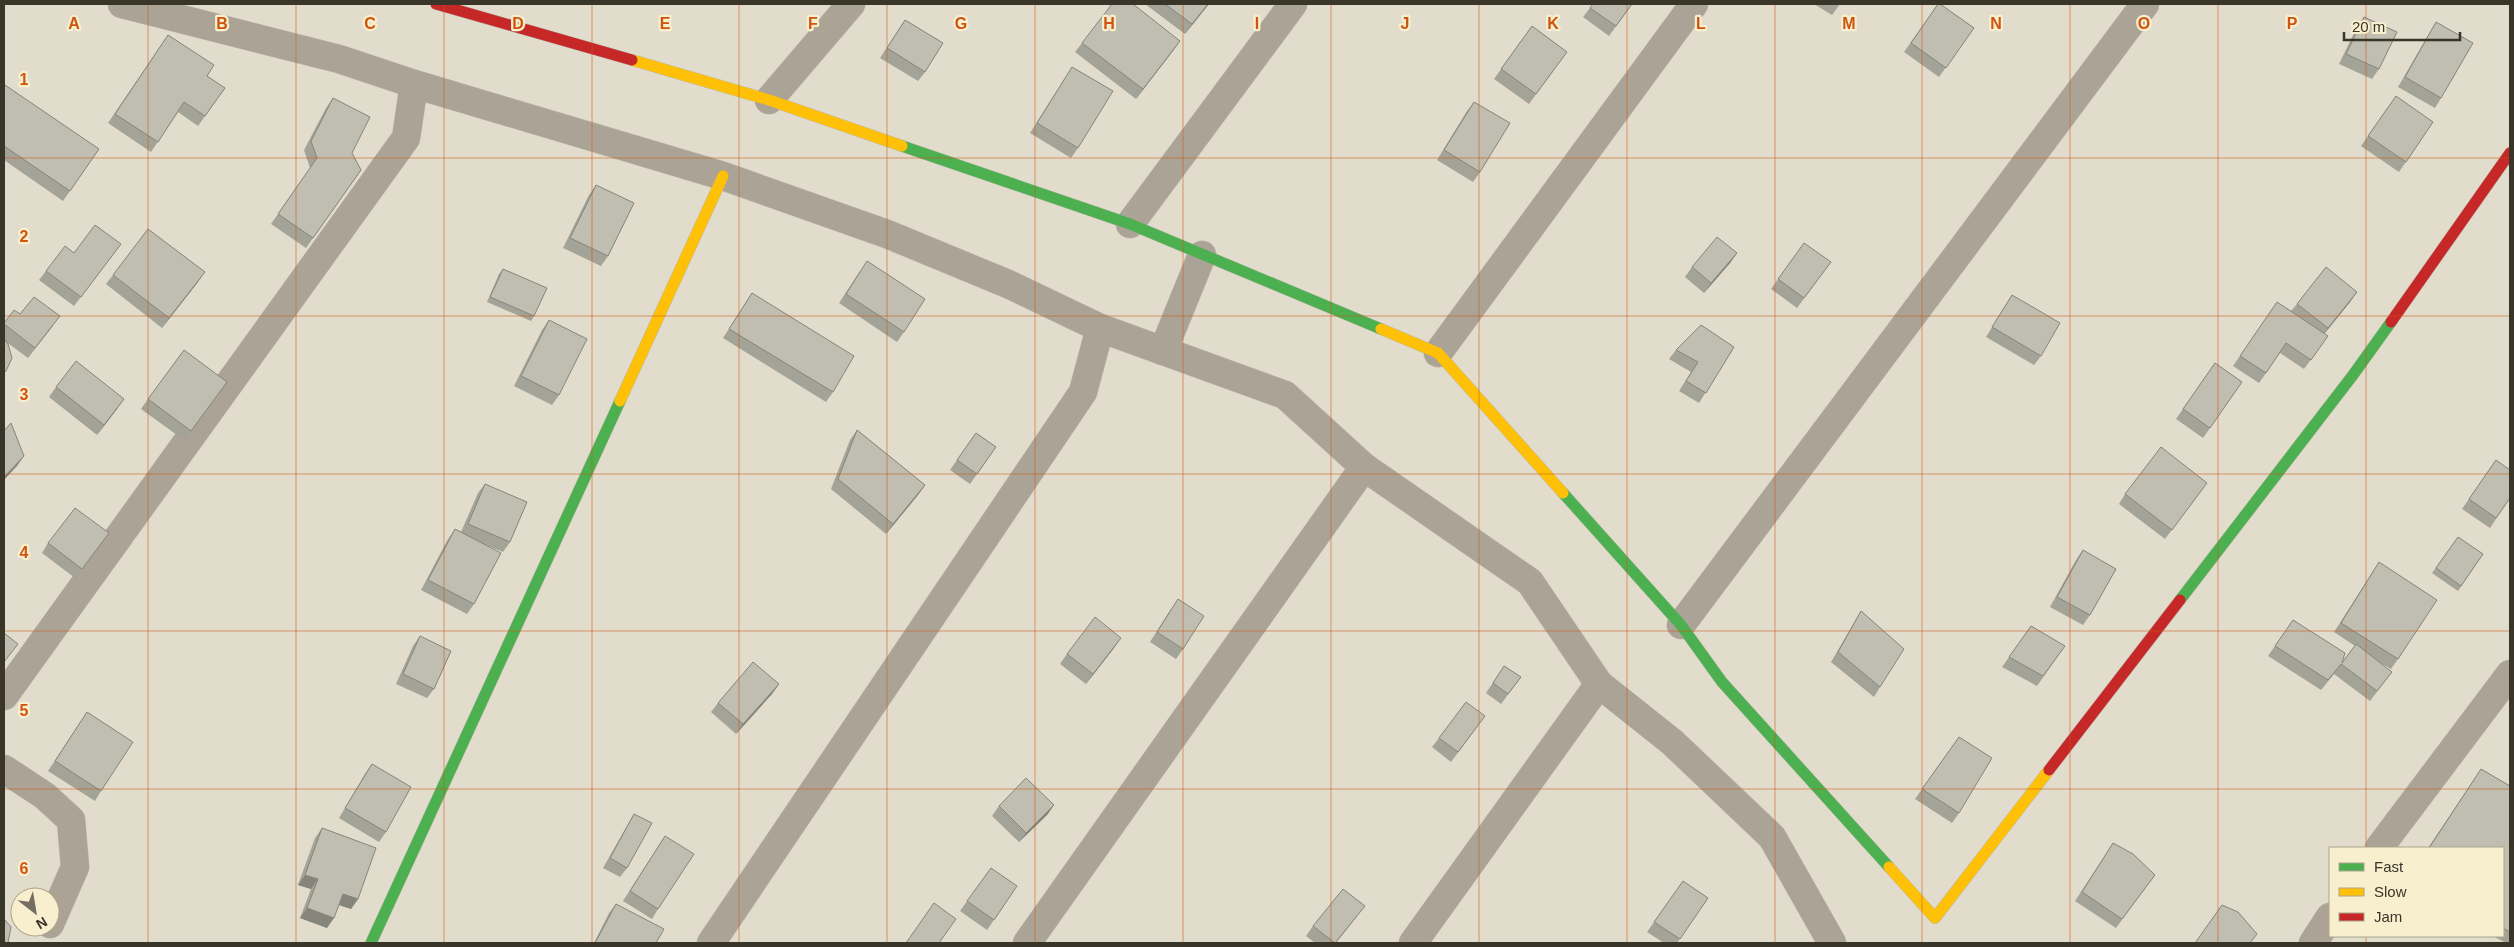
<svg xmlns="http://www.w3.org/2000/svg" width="2514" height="947" font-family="Helvetica,sans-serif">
<rect width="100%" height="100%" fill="#e1dccb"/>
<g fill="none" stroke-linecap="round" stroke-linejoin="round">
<defs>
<g id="street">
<path d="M 122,4 L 339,59 L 414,84 L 723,176 L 887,234 L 1008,284 L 1100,328 L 1285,395 L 1364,467 L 1530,582 L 1599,684 L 1672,742 L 1772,837 L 1832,943"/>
<path d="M 769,100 L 851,4"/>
<path d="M 1130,224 L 1293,4"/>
<path d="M 1163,351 L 1202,255"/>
<path d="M 1438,353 L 1694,4"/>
<path d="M 1681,625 L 2145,4"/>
<path d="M 4,696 L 406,138 L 414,84"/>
<path d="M 4,769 L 45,796 L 71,820 L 75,867 L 50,924"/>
<path d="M 2379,848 L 2510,674"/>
<path d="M 711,943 L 1083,392 L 1100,328"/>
<path d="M 1027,943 L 1364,467"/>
<path d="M 1413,943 L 1599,684"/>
<path d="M 2313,943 L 2330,917"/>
</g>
<g id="fast">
<path d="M 902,146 L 1130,224 L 1381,329"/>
<path d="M 1563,493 L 1681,625 L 1722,682 L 1889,867"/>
<path d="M 2180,600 L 2353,375 L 2391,322"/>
<path d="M 371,943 L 620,401"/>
</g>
<g id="slow">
<path d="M 632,60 L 769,100 L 902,146"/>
<path d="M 1381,329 L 1438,353 L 1563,493"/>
<path d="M 620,401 L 723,176"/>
<path d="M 1889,867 L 1935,918 L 2049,770"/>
</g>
<g id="jam">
<path d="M 436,4 L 632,60"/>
<path d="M 2391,322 L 2510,153"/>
<path d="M 2049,770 L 2180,600"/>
</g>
</defs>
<use href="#street" stroke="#bebaac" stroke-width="29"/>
<use href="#fast" stroke="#bebaac" stroke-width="12"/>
<use href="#slow" stroke="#bebaac" stroke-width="12"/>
<use href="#jam" stroke="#bebaac" stroke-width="12"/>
<use href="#street" stroke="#aba496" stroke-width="28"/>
<use href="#fast" stroke="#4caf50" stroke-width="11"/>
<use href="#slow" stroke="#ffc107" stroke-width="11"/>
<use href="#jam" stroke="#c62828" stroke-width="11"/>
</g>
<g fill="#a4a397">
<path d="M 1145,4 L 1209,4 L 1185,34 Z"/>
<path d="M 1593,4 L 1632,4 L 1609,36 L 1583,17 Z"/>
<path d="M 1814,4 L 1840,4 L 1832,15 Z"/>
<path d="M 1938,4 L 1974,28 L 1939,77 L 1904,52 Z"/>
<path d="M 2364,17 L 2379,69 L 2372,79 L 2339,64 L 2357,27 Z"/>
<path d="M 905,20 L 925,72 L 918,81 L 880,58 Z"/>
<path d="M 2436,22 L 2441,98 L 2435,108 L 2398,87 L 2430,32 Z"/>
<path d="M 1532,26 L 1567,52 L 1529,104 L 1494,79 Z"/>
<path d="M 168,35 L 207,76 L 225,88 L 198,126 L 178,112 L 151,152 L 108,123 Z"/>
<path d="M 1180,41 L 1136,99 L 1075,52 L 1082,43 Z"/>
<path d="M 1072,67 L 1078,148 L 1071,158 L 1030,133 Z"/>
<path d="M 4,87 L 99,149 L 63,201 L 4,160 Z"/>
<path d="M 2396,96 L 2433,122 L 2399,172 L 2361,146 Z"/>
<path d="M 333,98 L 352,153 L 361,170 L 306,248 L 271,224 L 310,168 L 304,150 L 326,108 Z"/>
<path d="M 1474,102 L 1480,172 L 1473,182 L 1437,160 L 1467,111 Z"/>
<path d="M 596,185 L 608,256 L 601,266 L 563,248 L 589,195 Z"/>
<path d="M 1804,243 L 1831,262 L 1797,308 L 1771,289 Z"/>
<path d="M 121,244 L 74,306 L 39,280 L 46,271 Z"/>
<path d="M 1737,253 L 1730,263 L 1704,293 L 1685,277 L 1692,267 Z"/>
<path d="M 503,269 L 534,316 L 531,321 L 487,302 L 499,274 Z"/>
<path d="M 860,271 L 904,332 L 897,342 L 839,303 Z"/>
<path d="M 113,275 L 198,282 L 162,328 L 106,284 Z"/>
<path d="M 2357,292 L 2350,302 L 2324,334 L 2328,336 L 2304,369 L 2280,353 L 2259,383 L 2233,366 L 2277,302 L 2291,311 L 2297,304 Z"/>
<path d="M 752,293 L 833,392 L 826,402 L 723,338 Z"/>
<path d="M 2012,295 L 2041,356 L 2034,365 L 1986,337 Z"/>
<path d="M 20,314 L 53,326 L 28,358 L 5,341 L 4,374 L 4,323 Z"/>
<path d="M 549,320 L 559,395 L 552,405 L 514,386 L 542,330 Z"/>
<path d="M 1734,347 L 1699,403 L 1679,391 L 1691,372 L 1669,359 L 1676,350 Z"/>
<path d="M 2215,363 L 2242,382 L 2203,438 L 2176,419 Z"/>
<path d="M 56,387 L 117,409 L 97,435 L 49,397 Z"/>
<path d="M 220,391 L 184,440 L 141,409 L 148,399 Z"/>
<path d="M 857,430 L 925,485 L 918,495 L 886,534 L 831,489 L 850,440 Z"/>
<path d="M 976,433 L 996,447 L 970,484 L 950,470 Z"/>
<path d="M 2496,460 L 2510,498 L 2490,528 L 2462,509 Z"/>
<path d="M 485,484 L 510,542 L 503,552 L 481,543 L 474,604 L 467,614 L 421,590 L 448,539 L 455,529 L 461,532 L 478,493 Z"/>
<path d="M 2200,492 L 2165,539 L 2119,504 L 2125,494 Z"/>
<path d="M 2458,537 L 2483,554 L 2458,591 L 2432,573 Z"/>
<path d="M 48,543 L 102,543 L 75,578 L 42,553 Z"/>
<path d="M 2083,550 L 2090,615 L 2083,625 L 2050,607 L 2076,560 Z"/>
<path d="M 2379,562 L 2398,659 L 2391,669 L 2374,659 L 2392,672 L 2370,701 L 2334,674 L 2321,690 L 2268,656 L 2293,620 L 2342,663 L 2355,646 L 2334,632 Z"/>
<path d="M 1171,609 L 1183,649 L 1176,659 L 1150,642 Z"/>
<path d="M 1861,611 L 1880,687 L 1874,697 L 1831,662 L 1855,621 Z"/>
<path d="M 2031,626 L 2065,646 L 2037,686 L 2002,667 Z"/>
<path d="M 420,636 L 434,689 L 427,698 L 396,684 L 413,646 Z"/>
<path d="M 1114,648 L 1086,684 L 1060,664 L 1067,654 Z"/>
<path d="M 1504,666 L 1521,677 L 1501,704 L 1486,693 Z"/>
<path d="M 779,684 L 772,694 L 736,734 L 711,712 L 718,703 Z"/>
<path d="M 87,712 L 101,791 L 95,801 L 48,771 Z"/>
<path d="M 1485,716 L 1451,762 L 1432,747 L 1439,738 Z"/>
<path d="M 1959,737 L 1959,813 L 1952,823 L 1915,799 Z"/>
<path d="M 372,764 L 386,832 L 379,842 L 339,818 L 365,774 Z"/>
<path d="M 2481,769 L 2510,786 L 2510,943 L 2506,943 L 2493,936 L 2503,936 L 2503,848 L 2428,848 Z"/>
<path d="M 1054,805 L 1047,815 L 1019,842 L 992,816 L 999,806 Z"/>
<path d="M 634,814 L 627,868 L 620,877 L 603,868 L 628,824 Z"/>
<path d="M 322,828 L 358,899 L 351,909 L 339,905 L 327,928 L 300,918 L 311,889 L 298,885 L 315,838 Z"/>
<path d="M 665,836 L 658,909 L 652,919 L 623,901 Z"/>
<path d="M 2113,843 L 2155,875 L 2116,928 L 2075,901 Z"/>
<path d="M 991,868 L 1017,886 L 987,930 L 960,911 Z"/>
<path d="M 1683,881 L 1708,898 L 1677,943 L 1664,943 L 1647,932 Z"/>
<path d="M 616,904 L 656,943 L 594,943 L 609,913 Z"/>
<path d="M 1358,915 L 1336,943 L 1315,943 L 1306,936 L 1313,926 Z"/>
</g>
<g fill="#86857b">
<path d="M 1208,4 L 1209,4 L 1185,34 L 1192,24 Z"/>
<path d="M 1180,41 L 1173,51 L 1136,99 L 1143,89 Z"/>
<path d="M 1737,253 L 1730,263 L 1704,293 L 1711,283 Z"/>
<path d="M 205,272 L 198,282 L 162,328 L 169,318 Z"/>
<path d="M 2357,292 L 2350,302 L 2321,338 L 2328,328 Z"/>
<path d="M 124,399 L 117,409 L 97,435 L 104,425 Z"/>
<path d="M 24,456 L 17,466 L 4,480 L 4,477 Z"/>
<path d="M 925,485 L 918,495 L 886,534 L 893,524 Z"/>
<path d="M 1121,638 L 1114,648 L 1086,684 L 1093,674 Z"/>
<path d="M 779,684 L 772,694 L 736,734 L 743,724 Z"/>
<path d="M 1054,805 L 1047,815 L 1019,842 L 1026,833 Z"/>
<path d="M 305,875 L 318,879 L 311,889 L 298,885 Z"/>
<path d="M 343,894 L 358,899 L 351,909 L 336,904 Z"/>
<path d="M 307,908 L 334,918 L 327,928 L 300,918 Z"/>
</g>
<g fill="#bfbeb0" stroke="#86857b">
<path d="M 1112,4 L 1133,4 L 1180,41 L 1143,89 L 1082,43 Z"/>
<path d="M 1165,4 L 1208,4 L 1192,24 Z"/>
<path d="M 1593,4 L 1632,4 L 1616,26 L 1590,8 Z"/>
<path d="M 1938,4 L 1940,4 L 1974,28 L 1946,68 L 1911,43 Z"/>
<path d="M 2364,17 L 2397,32 L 2379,69 L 2346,54 Z"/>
<path d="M 905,20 L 943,43 L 925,72 L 887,48 Z"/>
<path d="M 2436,22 L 2473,43 L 2441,98 L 2405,77 Z"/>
<path d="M 1532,26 L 1567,52 L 1536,94 L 1501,69 Z"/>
<path d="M 168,35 L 214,65 L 207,76 L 225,88 L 205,116 L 184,102 L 158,142 L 115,114 Z"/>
<path d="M 1072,67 L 1113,91 L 1078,148 L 1037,123 Z"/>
<path d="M 5,85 L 99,149 L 70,191 L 4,146 L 4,87 Z"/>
<path d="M 2396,96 L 2433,122 L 2406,162 L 2368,136 Z"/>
<path d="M 333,98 L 370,117 L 352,153 L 361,170 L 313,238 L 278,214 L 317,158 L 311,141 Z"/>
<path d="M 1474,102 L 1510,123 L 1480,172 L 1444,150 Z"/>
<path d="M 596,185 L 634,203 L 608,256 L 570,238 Z"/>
<path d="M 95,225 L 121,244 L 81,297 L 46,271 L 65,246 L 74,253 Z"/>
<path d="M 148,229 L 205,272 L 169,318 L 113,275 Z"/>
<path d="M 1717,237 L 1737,253 L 1711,283 L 1692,267 Z"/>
<path d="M 1804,243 L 1831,262 L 1804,298 L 1778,279 Z"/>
<path d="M 867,261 L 925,299 L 904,332 L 846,294 Z"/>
<path d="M 2326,267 L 2357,292 L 2328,328 L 2297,304 Z"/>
<path d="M 503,269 L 547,288 L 534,316 L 490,297 Z"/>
<path d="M 752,293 L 854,356 L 833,392 L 729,329 Z"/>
<path d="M 2012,295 L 2060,323 L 2041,356 L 1992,327 Z"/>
<path d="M 34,297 L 60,316 L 35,348 L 4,324 L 4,323 L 14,310 L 20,314 Z"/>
<path d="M 2277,302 L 2328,336 L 2311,360 L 2286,343 L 2266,373 L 2240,356 Z"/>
<path d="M 549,320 L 587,339 L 559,395 L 521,376 Z"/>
<path d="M 1701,325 L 1734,347 L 1706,393 L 1686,381 L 1698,362 L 1676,350 Z"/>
<path d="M 4,339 L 8,344 L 12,358 L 6,371 L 4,373 Z"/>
<path d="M 184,350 L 227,382 L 191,431 L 148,399 Z"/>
<path d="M 76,361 L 124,399 L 104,425 L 56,387 Z"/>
<path d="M 2215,363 L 2242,382 L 2210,428 L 2183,409 Z"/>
<path d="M 11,423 L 24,456 L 4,477 L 4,431 Z"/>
<path d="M 857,430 L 925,485 L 893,524 L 838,479 Z"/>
<path d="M 976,433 L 996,447 L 977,474 L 957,460 Z"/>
<path d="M 2161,447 L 2207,483 L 2172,530 L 2125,494 Z"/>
<path d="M 2496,460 L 2510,470 L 2510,498 L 2496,518 L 2469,499 Z"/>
<path d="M 485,484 L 527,502 L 510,542 L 468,524 Z"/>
<path d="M 75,508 L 109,533 L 82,569 L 48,543 Z"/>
<path d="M 455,529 L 501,553 L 474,604 L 428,580 Z"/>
<path d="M 2458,537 L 2483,554 L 2461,586 L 2436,568 Z"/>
<path d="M 2083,550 L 2116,569 L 2090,615 L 2057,597 Z"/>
<path d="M 2379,562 L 2437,600 L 2398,659 L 2341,623 Z"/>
<path d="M 1178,599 L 1204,616 L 1183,649 L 1157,632 Z"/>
<path d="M 1861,611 L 1904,649 L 1880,687 L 1838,652 Z"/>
<path d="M 1095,617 L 1121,638 L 1093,674 L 1067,654 Z"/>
<path d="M 2293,620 L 2345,653 L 2342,663 L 2356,644 L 2392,672 L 2377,691 L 2341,664 L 2328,680 L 2275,646 Z"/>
<path d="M 2031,626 L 2065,646 L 2043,676 L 2009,657 Z"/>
<path d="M 4,633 L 18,644 L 4,662 Z"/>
<path d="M 420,636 L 451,651 L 434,689 L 403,674 Z"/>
<path d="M 753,662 L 779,684 L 743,724 L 718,703 Z"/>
<path d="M 1504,666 L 1521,677 L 1508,694 L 1493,683 Z"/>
<path d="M 1466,702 L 1485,716 L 1458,752 L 1439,738 Z"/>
<path d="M 87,712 L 133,742 L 101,791 L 55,761 Z"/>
<path d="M 1959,737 L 1992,758 L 1959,813 L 1922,789 Z"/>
<path d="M 372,764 L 411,787 L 386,832 L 345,808 Z"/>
<path d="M 2481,769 L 2510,786 L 2510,932 L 2503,928 L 2503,848 L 2429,848 Z"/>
<path d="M 1026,778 L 1054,805 L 1026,833 L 999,806 Z"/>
<path d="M 634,814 L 652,823 L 627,868 L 610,858 Z"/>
<path d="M 322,828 L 376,848 L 358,899 L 343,894 L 334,918 L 307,908 L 318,879 L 305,875 Z"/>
<path d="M 665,836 L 694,854 L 658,909 L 630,891 Z"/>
<path d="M 2113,843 L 2133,854 L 2155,875 L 2122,919 L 2082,892 Z"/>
<path d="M 991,868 L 1017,886 L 994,920 L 967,901 Z"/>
<path d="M 1683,881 L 1708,898 L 1680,939 L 1654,922 Z"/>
<path d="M 1343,889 L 1365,906 L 1335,943 L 1313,926 Z"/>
<path d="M 934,903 L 956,919 L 939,943 L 906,943 Z"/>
<path d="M 616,904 L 664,929 L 656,943 L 595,943 Z"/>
<path d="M 2222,905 L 2238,912 L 2257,934 L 2250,943 L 2195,943 Z"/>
<path d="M 4,919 L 11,927 L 8,943 L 4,943 Z"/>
</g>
<path fill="none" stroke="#ce5410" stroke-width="1" stroke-opacity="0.55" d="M 148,4 L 148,943M 296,4 L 296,943M 444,4 L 444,943M 592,4 L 592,943M 739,4 L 739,943M 887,4 L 887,943M 1035,4 L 1035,943M 1183,4 L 1183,943M 1331,4 L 1331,943M 1479,4 L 1479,943M 1627,4 L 1627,943M 1775,4 L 1775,943M 1922,4 L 1922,943M 2070,4 L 2070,943M 2218,4 L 2218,943M 2366,4 L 2366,848M 4,158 L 2510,158M 4,316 L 2510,316M 4,474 L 2510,474M 4,631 L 2510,631M 4,789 L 2510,789M 2366,936 L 2366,943"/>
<g font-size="16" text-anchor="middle" font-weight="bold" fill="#ce5410" stroke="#f8efce" stroke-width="4.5" stroke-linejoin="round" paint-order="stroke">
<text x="74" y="29">A</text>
<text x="222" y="29">B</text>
<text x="370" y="29">C</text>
<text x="518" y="29">D</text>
<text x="665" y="29">E</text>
<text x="813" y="29">F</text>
<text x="961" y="29">G</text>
<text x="1109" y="29">H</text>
<text x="1257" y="29">I</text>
<text x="1405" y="29">J</text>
<text x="1553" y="29">K</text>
<text x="1701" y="29">L</text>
<text x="1849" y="29">M</text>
<text x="1996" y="29">N</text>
<text x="2144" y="29">O</text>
<text x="2292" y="29">P</text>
<text x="24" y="85">1</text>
<text x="24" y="242">2</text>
<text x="24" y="400">3</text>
<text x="24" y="558">4</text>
<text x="24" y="716">5</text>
<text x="24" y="874">6</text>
</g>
<rect width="2514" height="947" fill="none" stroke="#393529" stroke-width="10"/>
<rect x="2329" y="847" width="175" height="90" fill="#f8efce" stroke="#aca58c"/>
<rect x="2339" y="863" width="25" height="8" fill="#4caf50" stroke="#aca58c"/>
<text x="2374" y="872" font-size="15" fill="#393529">Fast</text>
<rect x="2339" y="888" width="25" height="8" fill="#ffc107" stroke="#aca58c"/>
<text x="2374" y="897" font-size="15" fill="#393529">Slow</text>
<rect x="2339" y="913" width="25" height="8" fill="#c62828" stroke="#aca58c"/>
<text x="2374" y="922" font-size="15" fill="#393529">Jam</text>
<g transform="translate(35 912) rotate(149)"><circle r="24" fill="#f8efce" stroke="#aca58c"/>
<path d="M0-4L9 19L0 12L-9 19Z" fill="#746f62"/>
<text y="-8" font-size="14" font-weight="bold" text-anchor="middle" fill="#393529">N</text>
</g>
<path d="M2344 32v8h116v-8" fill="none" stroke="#393529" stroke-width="2.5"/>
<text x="2352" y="32" font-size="15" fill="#393529" stroke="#f8efce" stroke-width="4" paint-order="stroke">20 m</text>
</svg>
